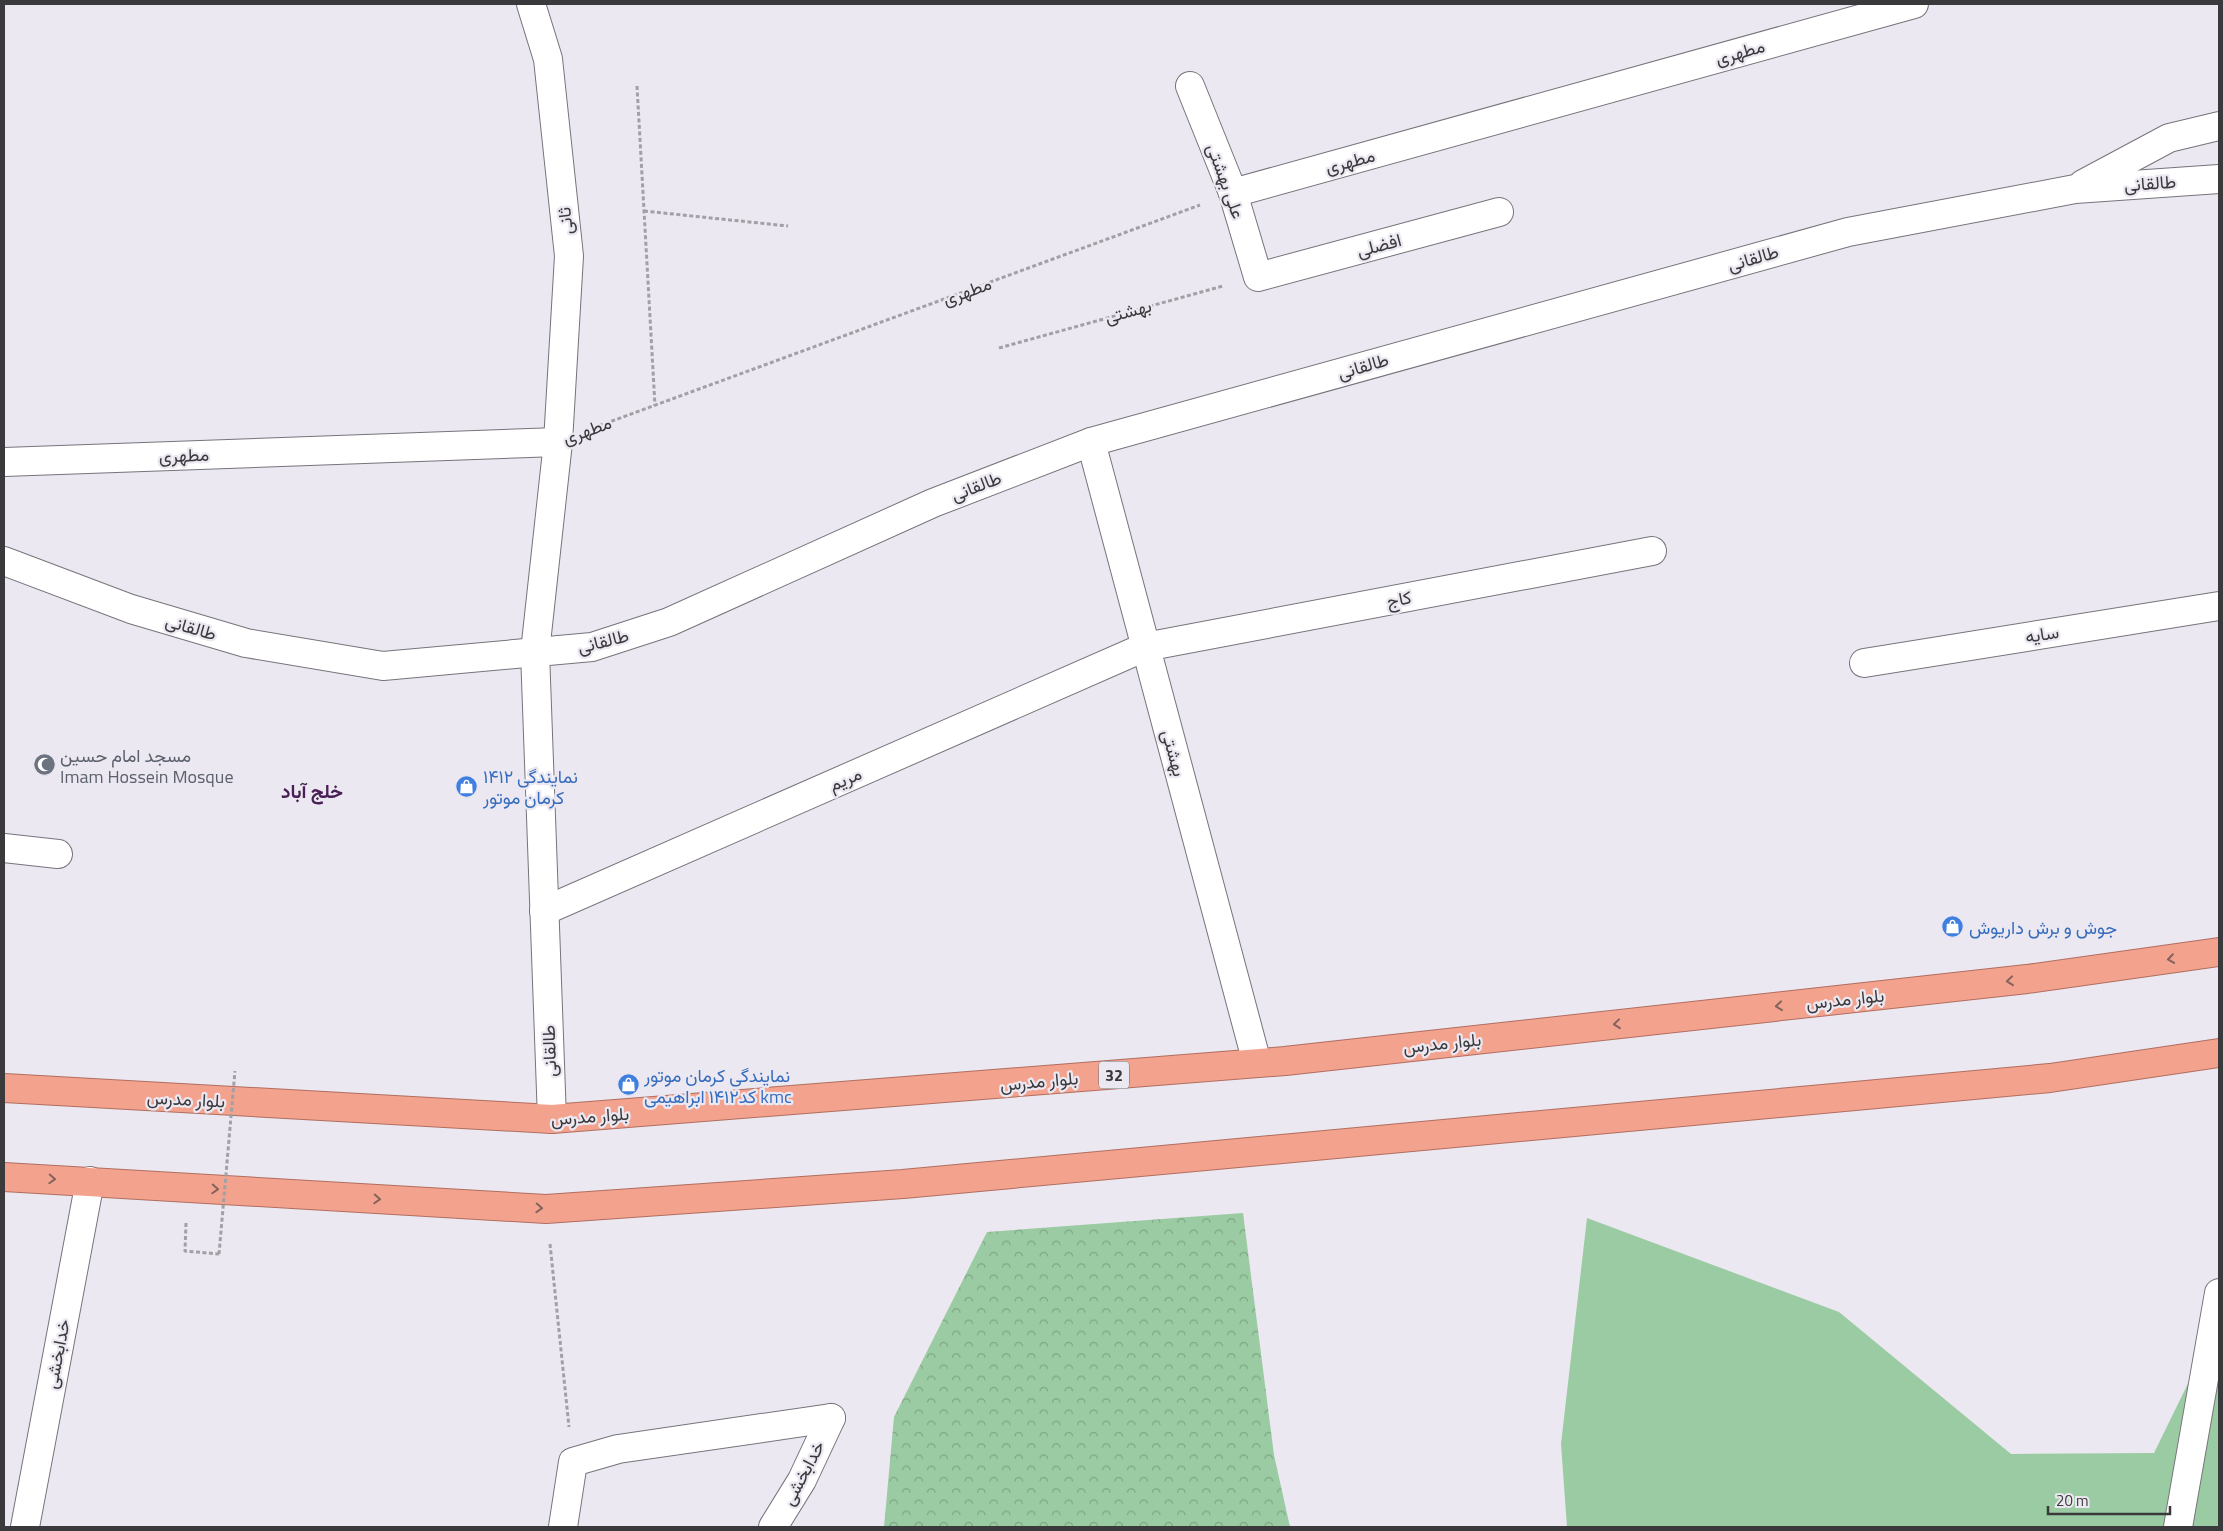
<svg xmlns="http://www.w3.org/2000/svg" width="2223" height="1531" font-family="'Titillium Web',Vazirmatn,sans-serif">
<defs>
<pattern id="forest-crowns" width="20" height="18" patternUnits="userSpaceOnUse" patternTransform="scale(1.25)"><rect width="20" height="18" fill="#9acba2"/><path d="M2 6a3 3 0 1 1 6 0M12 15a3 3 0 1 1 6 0" fill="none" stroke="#7fa685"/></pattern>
</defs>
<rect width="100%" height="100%" fill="#ece8f1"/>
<path fill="url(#forest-crowns)" d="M 1243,1213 L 1274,1455 L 1290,1527 L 884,1527 L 894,1417 L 987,1232 Z"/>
<path fill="#9acba2" d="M 1587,1218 L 1839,1312 L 2011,1454 L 2154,1453 L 2219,1320 L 2219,1527 L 1567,1527 L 1561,1444 Z"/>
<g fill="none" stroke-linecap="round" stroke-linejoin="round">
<defs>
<g id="minor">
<path d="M 531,4 L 548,59 L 569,256 L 558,442 L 535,652 L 552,1119"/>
<path d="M 1190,86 L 1233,193 L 1258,277 L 1499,212"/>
<path d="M 2083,184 L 2169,138 L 2219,126"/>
<path d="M 1233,193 L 1914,4"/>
<path d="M 1091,442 L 1257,1063"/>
<path d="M 4,462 L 558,442"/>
<path d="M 4,561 L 131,609 L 246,643 L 383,666 L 592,647 L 669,622 L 933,503 L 1091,442 L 1848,232 L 2075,189 L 2219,179"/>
<path d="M 1864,663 L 2219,606"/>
<path d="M 4,848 L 58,854"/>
<path d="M 544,911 L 1145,647 L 1652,551"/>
<path d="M 25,1527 L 90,1181"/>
<path d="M 563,1527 L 573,1462 L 618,1449 L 831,1418"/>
<path d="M 773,1527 L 802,1480 L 831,1418"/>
<path d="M 2178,1527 L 2219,1293"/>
</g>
<g id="trunk">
<path d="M 4,1088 L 552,1119 L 1285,1061 L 2027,979 L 2219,952"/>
<path d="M 4,1177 L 546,1209 L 903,1184 L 2050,1078 L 2219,1053"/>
</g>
</defs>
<use href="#minor" stroke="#77737b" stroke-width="30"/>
<use href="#trunk" stroke="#b06e5f" stroke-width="30"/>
<g stroke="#a29fa5" stroke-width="3" stroke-dasharray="4 2.5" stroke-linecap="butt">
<path d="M 637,86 L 655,406"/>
<path d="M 644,211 L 788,226"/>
<path d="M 999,348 L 1223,286"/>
<path d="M 593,428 L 1200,205"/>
<path d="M 186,1223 L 185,1251 L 219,1254"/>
<path d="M 550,1244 L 569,1427"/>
</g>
<use href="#minor" stroke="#fff" stroke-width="28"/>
<use href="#trunk" stroke="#f3a28e" stroke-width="28"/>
<path stroke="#a29fa5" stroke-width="3" stroke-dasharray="4 2.5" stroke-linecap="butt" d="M 219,1254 L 235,1071"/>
</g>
<defs><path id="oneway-chevron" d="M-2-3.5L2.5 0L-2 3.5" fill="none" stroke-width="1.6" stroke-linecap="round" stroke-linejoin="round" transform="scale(1.25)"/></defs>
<g stroke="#84635d">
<use href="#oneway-chevron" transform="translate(2171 959) rotate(172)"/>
<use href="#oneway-chevron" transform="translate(2010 981) rotate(174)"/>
<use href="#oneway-chevron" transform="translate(1779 1006) rotate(174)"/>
<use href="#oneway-chevron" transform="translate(1617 1024) rotate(174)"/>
<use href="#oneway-chevron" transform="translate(52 1179) rotate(3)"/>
<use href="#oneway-chevron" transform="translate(215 1189) rotate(3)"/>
<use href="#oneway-chevron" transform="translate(377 1199) rotate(3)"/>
<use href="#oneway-chevron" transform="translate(539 1208) rotate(3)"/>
</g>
<defs>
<symbol id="mosque-disc" viewBox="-11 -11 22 22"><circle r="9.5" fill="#6b7280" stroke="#ece8f1"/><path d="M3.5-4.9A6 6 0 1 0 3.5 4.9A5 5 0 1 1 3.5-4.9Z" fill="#fff"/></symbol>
<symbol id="shop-disc" viewBox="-11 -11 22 22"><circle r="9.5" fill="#3f7fe0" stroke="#ece8f1"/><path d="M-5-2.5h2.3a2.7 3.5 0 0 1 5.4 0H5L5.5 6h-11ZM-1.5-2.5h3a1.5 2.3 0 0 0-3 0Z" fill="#fff"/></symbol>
</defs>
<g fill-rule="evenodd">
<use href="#mosque-disc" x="32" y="752" width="25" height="25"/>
<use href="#shop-disc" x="454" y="774" width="25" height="25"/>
<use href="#shop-disc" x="1940" y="914" width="25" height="25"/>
<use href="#shop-disc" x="616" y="1072" width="25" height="25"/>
</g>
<g text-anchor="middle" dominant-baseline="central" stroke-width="4.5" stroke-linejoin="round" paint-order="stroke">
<rect fill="#ece8f1" stroke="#6f6e72" stroke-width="1" x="1099" y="1061.5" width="30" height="27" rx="4"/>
<g font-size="16" font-weight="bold" fill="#3a393c">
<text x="1114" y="1075">32</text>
</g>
<g font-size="18" fill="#3a393c" stroke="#ece8f1">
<text transform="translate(1740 52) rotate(-16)">مطهری</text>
<text transform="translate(1350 161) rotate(-15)">مطهری</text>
<text transform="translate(1226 181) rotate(70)">علی بهشتی</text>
<text transform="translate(2150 183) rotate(-4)">طالقانی</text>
<text transform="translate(565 221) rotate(-96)">ثانی</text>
<text transform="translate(1379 245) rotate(-15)">افضلی</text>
<text transform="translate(1753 258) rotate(-16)">طالقانی</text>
<text transform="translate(967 291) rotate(-20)">مطهری</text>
<text transform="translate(1128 311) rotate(-15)">بهشتی</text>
<text transform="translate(1363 366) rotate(-16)">طالقانی</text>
<text transform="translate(587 430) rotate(-20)">مطهری</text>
<text transform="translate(184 455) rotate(-2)">مطهری</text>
<text transform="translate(976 486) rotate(-21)">طالقانی</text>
<text transform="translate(1399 599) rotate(-11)">کاج</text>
<text transform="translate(191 627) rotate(16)">طالقانی</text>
<text transform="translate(2042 634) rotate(-9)">سایه</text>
<text transform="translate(603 641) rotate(-14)">طالقانی</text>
<text transform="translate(1174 753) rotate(75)">بهشتی</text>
<text transform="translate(845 779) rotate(-24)">مریم</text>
<text transform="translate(1845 999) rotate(-6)">بلوار مدرس</text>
<text transform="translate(1442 1043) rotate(-6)">بلوار مدرس</text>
<text transform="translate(549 1051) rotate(-92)">طالقانی</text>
<text transform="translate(1039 1081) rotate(-5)">بلوار مدرس</text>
<text transform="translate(186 1099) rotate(3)">بلوار مدرس</text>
<text transform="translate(590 1116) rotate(-4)">بلوار مدرس</text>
<text transform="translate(57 1354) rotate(-79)">خدابخشی</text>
<text transform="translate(803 1473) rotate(-62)">خدابخشی</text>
</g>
<g font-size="18" fill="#5b616d" stroke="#ece8f1" text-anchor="start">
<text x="60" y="755">مسجد امام حسین<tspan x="60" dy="21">Imam Hossein Mosque</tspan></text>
</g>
<g font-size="18" fill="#366cbe" stroke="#ece8f1" text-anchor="start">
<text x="483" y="776">نمایندگی ۱۴۱۲<tspan x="483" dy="21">کرمان موتور</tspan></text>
<text x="1969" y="927">جوش و برش داریوش</text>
<text x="644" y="1075">نمایندگی کرمان موتور<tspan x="644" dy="21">کد۱۴۱۲ ابراهیمی kmc</tspan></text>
</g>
<g font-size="19" font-weight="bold" fill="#492055" stroke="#ece8f1">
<text x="312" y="790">خلج آباد</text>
</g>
</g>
<rect width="2223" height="1531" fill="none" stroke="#3a393c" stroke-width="10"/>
<path d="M2048 1506v8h122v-8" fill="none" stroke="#3a393c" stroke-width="2.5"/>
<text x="2056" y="1506" font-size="15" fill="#3a393c" stroke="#ece8f1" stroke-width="4" paint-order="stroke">20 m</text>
</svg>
